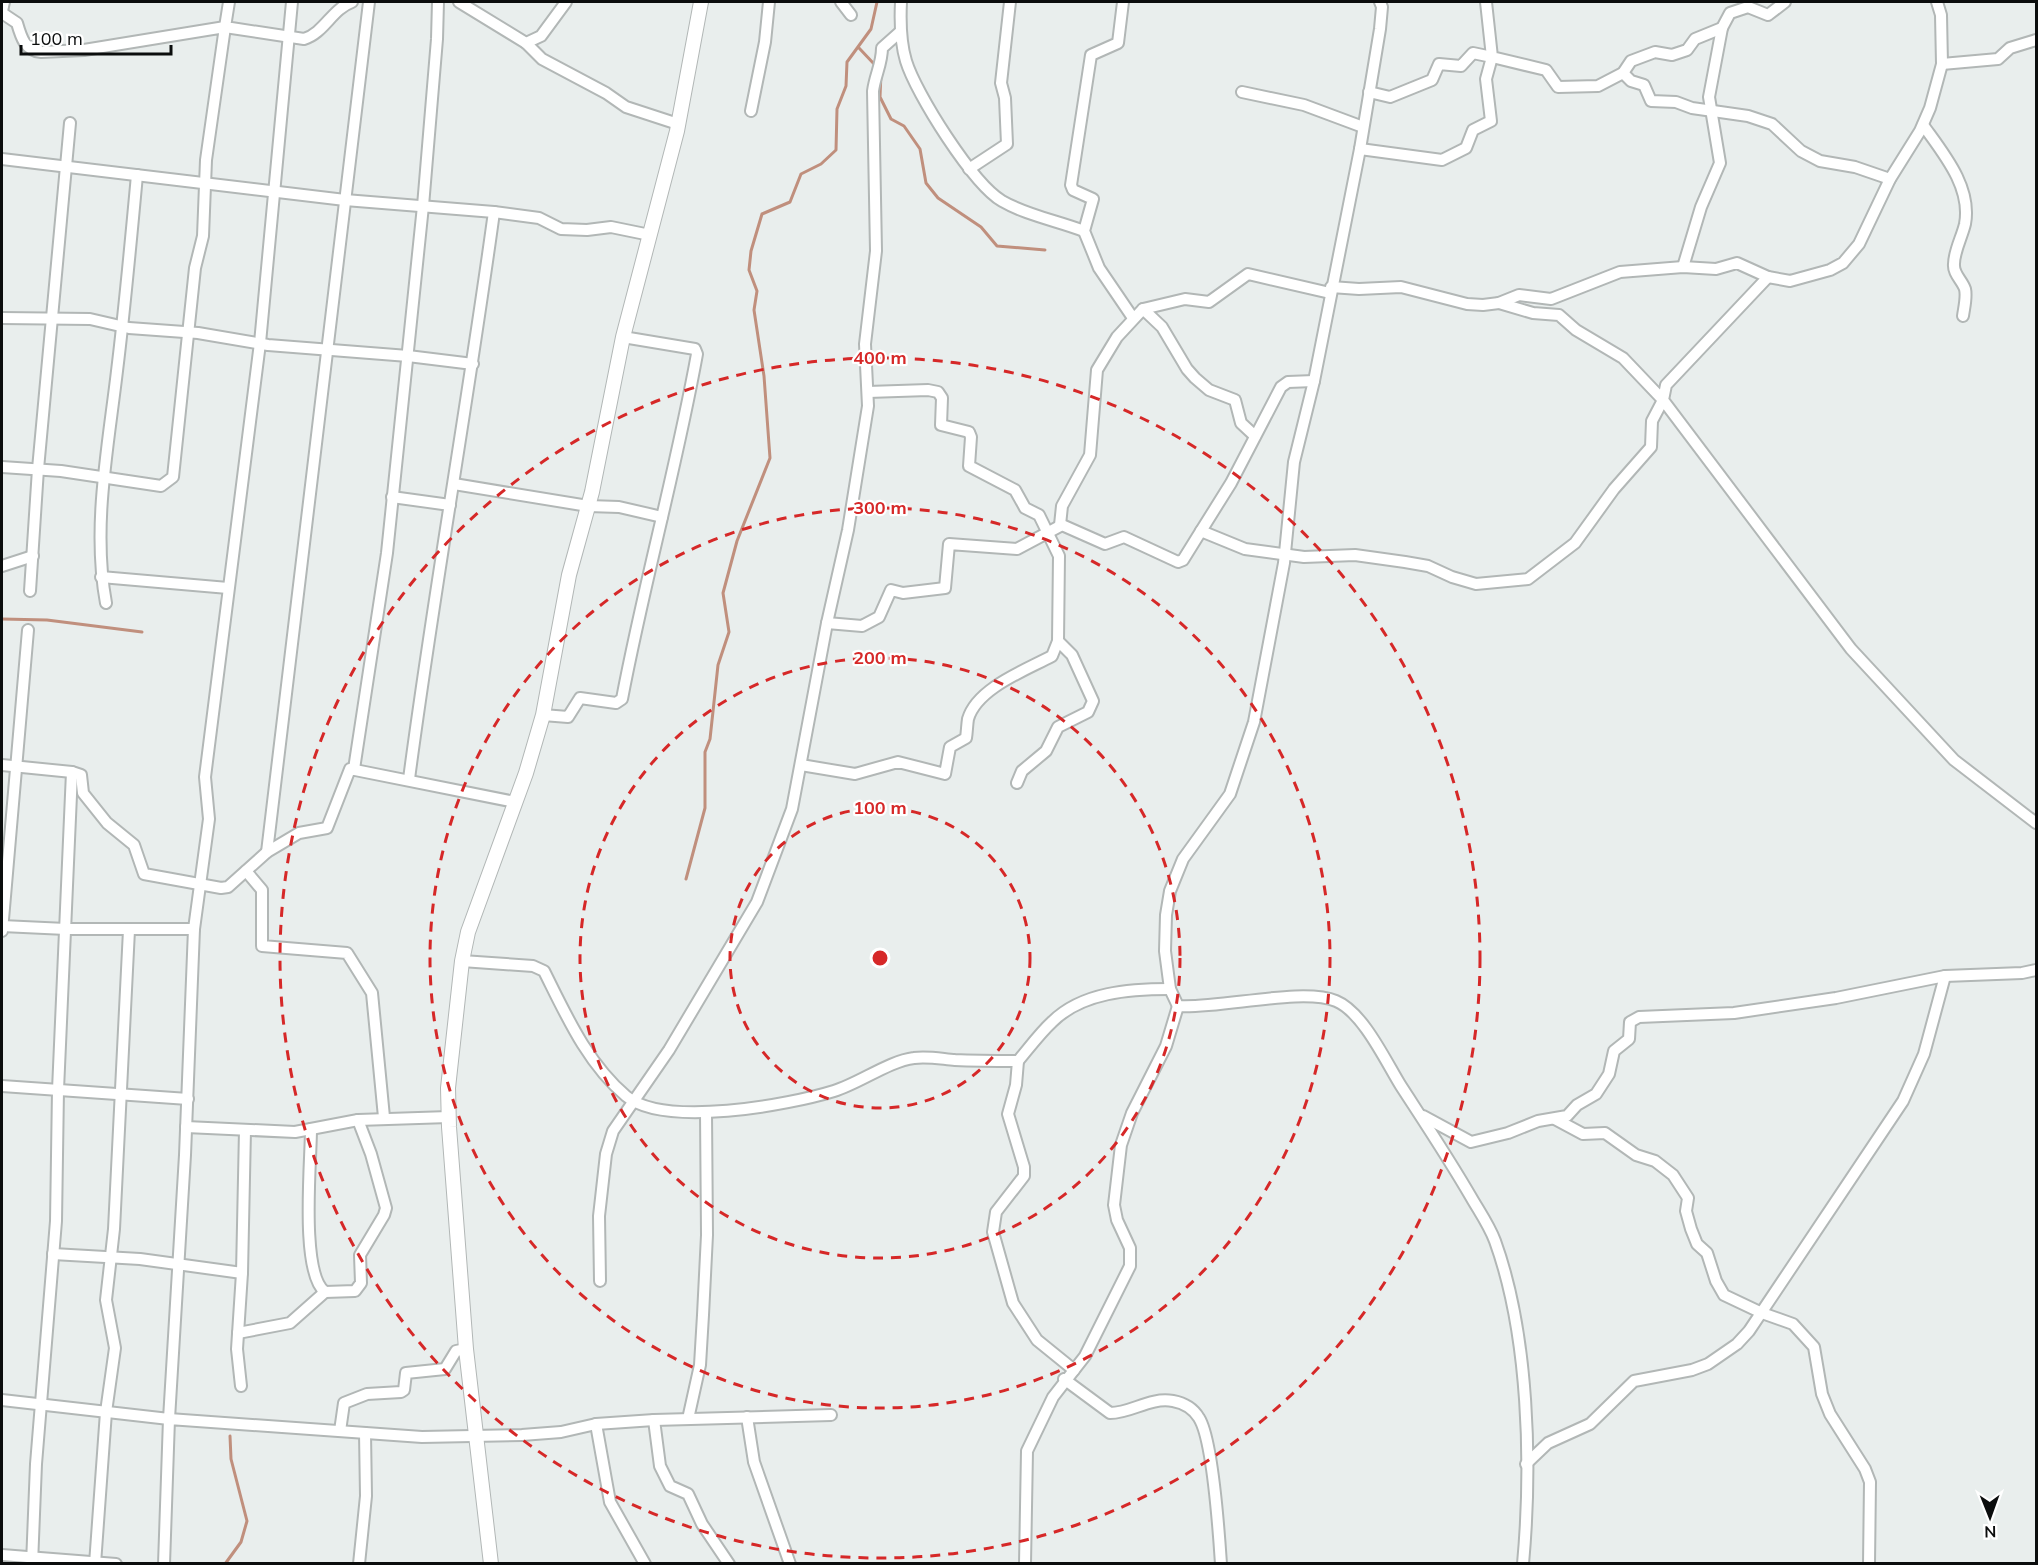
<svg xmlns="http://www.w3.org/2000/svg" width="2038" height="1565" font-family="Mulish,sans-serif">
<rect width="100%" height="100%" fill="#e9eeed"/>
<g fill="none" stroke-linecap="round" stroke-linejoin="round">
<g stroke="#c08f7d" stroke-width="3">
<path d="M 859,48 L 875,65"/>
<path d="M 881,73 L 880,97 L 891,119 L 904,126 L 920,149 L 926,183 L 938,198 L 981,227 L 997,246 L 1045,250"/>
<path d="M 2,619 L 47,620 L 142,632"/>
<path d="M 686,879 L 705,808 L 705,752 L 710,739 L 718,665 L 729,632 L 723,593 L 737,541 L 770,458 L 764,376 L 754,310 L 757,291 L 749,270 L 751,251 L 762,214 L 790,202 L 801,174 L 821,164 L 836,150 L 837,109 L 846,86 L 847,62 L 871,29 L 877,2"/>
<path d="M 225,1564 L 241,1542 L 247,1521 L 231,1459 L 230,1436"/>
</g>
<defs>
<g id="minor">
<path d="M 229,2 L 225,27 L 304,39 C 324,33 332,9 352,2"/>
<path d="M 459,2 L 526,43 L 541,36 L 566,2"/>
<path d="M 841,2 L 851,15"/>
<path d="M 901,2 C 900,22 900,41 906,61 C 916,94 973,184 1002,201 C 1026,215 1058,221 1084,231"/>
<path d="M 1123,2 L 1118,43 L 1091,55 L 1071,185 L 1073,190 L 1093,199 L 1084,231 L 1099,268 L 1133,318"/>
<path d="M 1380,2 L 1382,7 L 1380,29 L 1360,149 L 1314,381 L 1294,462 L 1284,563 L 1254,722 L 1230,794 L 1183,859 L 1170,891 L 1166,915 L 1165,951 L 1170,989 L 1178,1006 C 1220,1009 1302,987 1336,1001 C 1363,1012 1386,1062 1401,1086 C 1425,1123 1449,1159 1471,1197 C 1479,1211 1489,1225 1495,1241 C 1529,1335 1532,1465 1523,1564"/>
<path d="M 1486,2 L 1492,57 L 1546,70 L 1558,87 L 1598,86 L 1623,73 L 1631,61 L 1655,52 L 1672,55 L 1687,50 L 1695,39 L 1722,28 L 1730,13 L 1748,7 L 1768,15 L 1785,2"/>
<path d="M 2,11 L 4,2"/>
<path d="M 2,13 L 17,23 C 21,37 25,51 41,52 L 84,50 L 225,27 L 206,160 L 203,236 L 195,268 L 173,477 L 161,486 L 61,471 L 2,467"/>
<path d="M 526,43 L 542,59 L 606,93 L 626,107 L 678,124"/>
<path d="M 1942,64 L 1998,59 L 2010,48 L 2036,40"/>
<path d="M 1623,73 L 1631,81 L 1644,85 L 1651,101 L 1676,102 L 1692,108 L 1748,116 L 1772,124 L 1801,151 L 1820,161 L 1855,167 L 1890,179"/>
<path d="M 1242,92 L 1304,105 L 1363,127"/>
<path d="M 751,111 L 765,42 L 769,2"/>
<path d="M 1923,125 C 1943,153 1972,187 1965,224 C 1962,237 1954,251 1954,264 C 1953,274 1962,280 1965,289 C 1967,297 1964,308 1963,316"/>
<path d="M 1360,149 L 1442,160 L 1466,148 L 1473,130 L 1491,121 L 1486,79 L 1492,57 L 1473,53 L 1461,66 L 1439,64 L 1432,80 L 1390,97 L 1369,92"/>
<path d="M 2,159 L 345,200 L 494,212 L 539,218 L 561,229 L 587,230 L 611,227 L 650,235"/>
<path d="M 969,169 L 1007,144 L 1005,98 L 1001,83 L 1010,2"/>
<path d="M 1683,267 L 1701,207 L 1720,163 L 1709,97 L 1722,28"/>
<path d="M 1768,277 L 1666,385 L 1663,400 L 1851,649 L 1954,760 L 2036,823"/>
<path d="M 1331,287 L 1359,289 L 1401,287 L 1467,304 L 1483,305 L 1499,303 L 1519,295 L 1551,299 L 1620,272 L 1683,267 L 1716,269 L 1737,263 L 1768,277 L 1790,281 L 1830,270 L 1843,263 L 1859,244 L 1890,179 L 1920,131 L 1930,108 L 1942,64 L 1941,15 L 1937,2"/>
<path d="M 1143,309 L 1162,327 L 1187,369 L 1195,378 L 1209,390 L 1235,400 L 1241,423 L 1255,436"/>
<path d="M 2,318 L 90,319 L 129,328 L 198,333 L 268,345 L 408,356 L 473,364"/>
<path d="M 454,484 L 588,506 L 619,507 L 662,517"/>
<path d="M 392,497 L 450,505"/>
<path d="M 1060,525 L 1062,506 L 1090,455 L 1097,370 L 1117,337 L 1143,309 L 1185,299 L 1209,302 L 1248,274 L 1330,293"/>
<path d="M 1201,531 L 1231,483 L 1281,387 L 1288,382 L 1314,381"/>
<path d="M 2,566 L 33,556"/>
<path d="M 101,577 L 228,588"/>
<path d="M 30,591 L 38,469 L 70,123"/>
<path d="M 106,603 C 92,527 108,448 117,371 C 125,306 131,240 137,175"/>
<path d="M 827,623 L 862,626 L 879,617 L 891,590 L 903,593 L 945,588 L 949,544 L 1017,549 L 1062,525 L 1105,544 L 1124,537 L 1178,562 L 1183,560 L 1201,531 L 1245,549 L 1304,557 L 1355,555 L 1405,562 L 1428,566 L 1452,577 L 1476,584 L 1528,579 L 1575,543 L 1614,489 L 1651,447 L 1652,421 L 1663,400 L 1623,358 L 1576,330 L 1559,315 L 1533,313 L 1499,303"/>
<path d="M 543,715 L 568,717 L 580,698 L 616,703 L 622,699 C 644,583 676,470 697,354 L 695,349 L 623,337"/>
<path d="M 2,765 L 72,772 L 81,775 L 83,793 L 107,823 L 134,845 L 144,874 L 221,888 L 228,887 L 267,852 L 299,833 L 327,828 L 350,769 L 515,802"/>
<path d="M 801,765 L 855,774 L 898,762 L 945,774 L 950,747 L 966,738 C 967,732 967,725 968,719 C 977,688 1026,670 1052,656 L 1058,641 L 1059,556 L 1039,515 L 1025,508 L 1015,490 L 969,466 L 971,437 L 969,432 L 941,425 L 942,398 L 938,392 L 928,390 L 868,392"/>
<path d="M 354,769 L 387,553 L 423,206 L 437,39 L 438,2"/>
<path d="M 409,779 C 434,590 468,402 494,212"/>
<path d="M 1017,783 L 1022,771 L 1046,751 L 1058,727 L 1088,712 L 1093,701 L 1072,655 L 1058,641"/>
<path d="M 267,852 L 369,2"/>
<path d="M 246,871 L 262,890 L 262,946 L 347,953 L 372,993 L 384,1117"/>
<path d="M 2,926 L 66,929 L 194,929"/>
<path d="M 2,931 L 28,630"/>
<path d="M 462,961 L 533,966 L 544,971 C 566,1015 587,1063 626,1096 C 664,1128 789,1105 834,1091 C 860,1083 889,1061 914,1058 C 927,1056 942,1059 955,1060 C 976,1061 997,1061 1018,1061 C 1029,1048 1040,1033 1052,1022 C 1082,992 1130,989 1170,989"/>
<path d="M 1018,1061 L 1016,1085 L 1008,1114 L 1024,1167 L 1024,1176 L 996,1212 L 993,1232 L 1013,1303 L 1037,1340 L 1074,1370"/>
<path d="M 2,1086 L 188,1099"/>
<path d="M 1423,1116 L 1471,1142 L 1508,1133 L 1538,1121 L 1567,1116 L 1577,1105 L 1596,1094 L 1609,1074 L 1614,1051 L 1629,1039 L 1630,1022 L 1639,1017 L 1734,1013 L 1836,998 L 1945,976 L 2022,973 L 2036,970"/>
<path d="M 1555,1119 L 1583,1134 L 1605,1133 L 1636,1155 L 1655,1161 L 1673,1175 L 1688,1198 L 1686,1211 L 1691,1229 L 1697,1244 L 1707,1253 L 1716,1281 L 1724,1295 L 1762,1313 L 1793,1324 L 1814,1347 L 1822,1394 L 1830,1414 L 1865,1469 L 1870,1482 L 1869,1564"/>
<path d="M 186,1127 L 295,1132 L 358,1120 L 449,1117"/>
<path d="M 311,1129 C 311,1161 300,1273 325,1292 L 355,1291 L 361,1283 L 360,1255 L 384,1215 L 386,1208 L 371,1154 L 358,1120"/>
<path d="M 53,1254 L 140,1259 L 242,1273 L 245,1130"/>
<path d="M 600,1281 L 599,1216 L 606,1154 L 613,1131 L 669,1050 L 757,902 L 792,809 L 827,623 L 848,530 L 868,406 L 865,344 L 876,251 L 873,91 C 875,75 882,64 882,48 L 900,32"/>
<path d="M 238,1333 L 290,1323 L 325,1292"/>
<path d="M 1064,1379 L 1110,1413 C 1132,1413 1149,1397 1173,1401 C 1184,1403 1193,1408 1199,1418 C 1213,1440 1219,1534 1221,1564"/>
<path d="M 241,1386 L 237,1349 L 242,1273"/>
<path d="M 2,1400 L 169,1419 L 185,1155 L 194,929 L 209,819 L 205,777 L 260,343 L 292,2"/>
<path d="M 747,1417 L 754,1462 L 790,1564"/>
<path d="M 688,1419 L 700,1365 L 703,1315 L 707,1235 L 706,1113"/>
<path d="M 654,1420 L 660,1466 L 670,1486 L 688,1494 L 702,1524 L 729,1564"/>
<path d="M 596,1424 L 610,1502 L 645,1564"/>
<path d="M 340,1431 L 344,1403 L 367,1394 L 401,1392 L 404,1390 L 406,1373 L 445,1369 L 456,1351 L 466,1349"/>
<path d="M 1526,1464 L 1548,1443 L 1590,1424 L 1634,1381 L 1692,1370 L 1708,1364 L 1737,1344 L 1749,1331 L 1903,1101 L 1924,1054 L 1945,976"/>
<path d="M 2,1555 L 116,1564"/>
<path d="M 32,1564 L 36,1464 L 56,1221 L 58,1090 L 72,772"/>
<path d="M 95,1564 L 106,1412 L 115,1348 L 106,1300 L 114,1229 L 129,930"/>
<path d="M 164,1564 L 169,1419 L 422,1437 L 522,1435 L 561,1432 L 596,1424 L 654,1420 L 831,1415"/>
<path d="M 359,1564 L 366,1496 L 365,1433"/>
<path d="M 1025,1564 L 1027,1451 L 1053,1397 L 1085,1356 L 1130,1266 L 1130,1248 L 1117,1220 L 1114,1205 L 1121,1145 L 1132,1113 L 1166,1046 L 1178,1006"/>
</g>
<path id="tertiary" d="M 491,1564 L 466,1349 L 449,1127 L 448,1088 L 462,961 L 468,932 L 526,773 L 543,715 L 569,575 L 592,492 L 623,337 L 677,131 L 701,2"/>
</defs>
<use href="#minor" stroke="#b2b7b6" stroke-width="14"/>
<use href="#tertiary" stroke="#b2b7b6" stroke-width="16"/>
<use href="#minor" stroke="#fff" stroke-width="10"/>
<use href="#tertiary" stroke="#fff" stroke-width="14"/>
</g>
<g fill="none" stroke="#d62828" stroke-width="3" stroke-dasharray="10 8">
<circle cx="880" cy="958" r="150"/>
<circle cx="880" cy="958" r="300"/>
<circle cx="880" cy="958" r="450"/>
<circle cx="880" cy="958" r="600"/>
</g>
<circle cx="880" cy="958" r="9" fill="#d62828" stroke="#fff" stroke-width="3"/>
<g font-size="18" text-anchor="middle" font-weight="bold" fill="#d62828" stroke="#fff" stroke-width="4.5" stroke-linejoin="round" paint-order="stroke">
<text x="880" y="364">400 m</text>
<text x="880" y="514">300 m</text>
<text x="880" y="664">200 m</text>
<text x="880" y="814">100 m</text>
</g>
<rect width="2038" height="1565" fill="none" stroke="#0b0d0d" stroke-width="6"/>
<g transform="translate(1990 1517) rotate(179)" stroke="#ffffff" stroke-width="4.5" paint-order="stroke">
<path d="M0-4.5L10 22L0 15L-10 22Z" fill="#0b0d0d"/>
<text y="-9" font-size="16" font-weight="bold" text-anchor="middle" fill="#0b0d0d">N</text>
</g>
<path d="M21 45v9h150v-9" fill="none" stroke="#0b0d0d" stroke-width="3"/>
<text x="30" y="45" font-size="18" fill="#0b0d0d" stroke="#ffffff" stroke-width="4.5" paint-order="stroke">100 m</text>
</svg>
